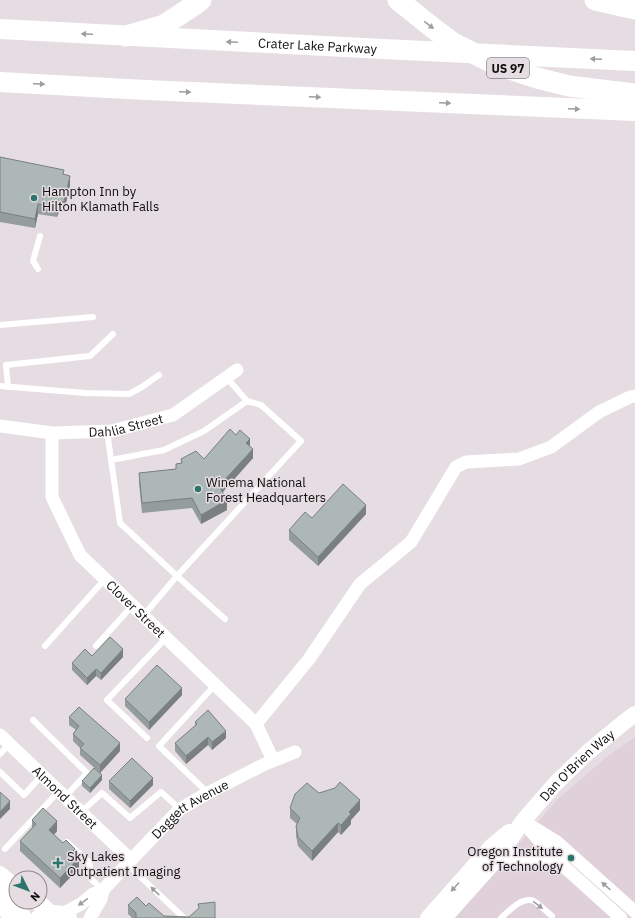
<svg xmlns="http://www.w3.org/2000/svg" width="635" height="918" font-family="'IBM Plex Sans',sans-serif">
<rect width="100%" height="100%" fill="#e6dde2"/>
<path fill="#dfd0d9" d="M 635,737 L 635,918 L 454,918 L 558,799 L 609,755 Z"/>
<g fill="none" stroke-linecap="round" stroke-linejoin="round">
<g stroke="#fff" stroke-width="6">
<path d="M 38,269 L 33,261 L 40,236"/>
<path d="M 0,325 L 93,317"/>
<path d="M 227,378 L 247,401"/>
<path d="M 0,386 L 85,393 L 129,394 L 142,387 L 159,375"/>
<path d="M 8,387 L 6,365 L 90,356 L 113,334"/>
<path d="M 107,431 L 120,523 L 177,576 L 225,619"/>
<path d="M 111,460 L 164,450 L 204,431 L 247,401 L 261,405 L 301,441 L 177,576 L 143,616"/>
<path d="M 45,646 L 105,579"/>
<path d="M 96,646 L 132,606"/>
<path d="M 33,720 L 87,773 L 65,797"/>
<path d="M 147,738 L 107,700 L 166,638"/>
<path d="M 0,754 L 9,744"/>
<path d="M 0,772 L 24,795 L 42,775"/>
<path d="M 208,793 L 159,746 L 215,685"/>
<path d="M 81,812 L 102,793 L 130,818 L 161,792 L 180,809"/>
<path d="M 67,842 L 89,862 L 90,867 L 90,875 L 91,879 L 103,890"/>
<path d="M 5,849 L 59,791"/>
<path d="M 127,864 L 184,918"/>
<path d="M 501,918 C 509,911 522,896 534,901 C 539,904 547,912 552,916"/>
</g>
<g stroke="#fff" stroke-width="13">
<path id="s1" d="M 0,426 L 52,433 L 112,431 L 173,415 L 237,370"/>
<path id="s2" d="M 52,433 L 52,497 L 80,555 L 256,724 L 273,760"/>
<path d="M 256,724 L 309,659 L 360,584 L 411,542 L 456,467 L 466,462 L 519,459 L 551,447 L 599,412 L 630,397 L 635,396"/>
<path id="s3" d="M 0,735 L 131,860"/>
<path d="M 523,821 L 557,842 L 635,912"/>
<path d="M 530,830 L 548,851 L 560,863 L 621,918"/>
<path d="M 62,914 L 81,904 L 93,894 L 103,890"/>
<path id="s4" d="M 90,918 L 101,899 L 103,890 L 127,864 L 180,809 L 208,793 L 265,764 L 295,752"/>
</g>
<g stroke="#fff" stroke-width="16">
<path d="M 495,861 L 515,857 L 538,856 L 560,863"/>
<path d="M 0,874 L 16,888"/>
<path d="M 0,891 C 10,899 19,906 24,918"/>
<path d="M 37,902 L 43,906 L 50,913"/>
<path d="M 0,903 L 6,910 L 11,918"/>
<path d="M 38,918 C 48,912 59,911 69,918"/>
<path d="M 428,918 L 491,847 L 509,832"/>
<path id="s5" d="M 444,918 L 495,861 L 523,821 L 555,784 L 588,752 L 623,723 L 635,714"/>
</g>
<g stroke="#fff" stroke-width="20">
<path id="s6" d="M 0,29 L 383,49 L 635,61"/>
<path d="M 0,82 L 146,90 L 635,111"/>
</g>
<g stroke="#fff" stroke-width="21">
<path d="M 398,0 L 433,28 L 453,43 L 497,65 L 537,78 L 569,86 L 635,94"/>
<path d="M 595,0 L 635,9"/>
<path d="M 126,36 L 164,25 L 196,4 L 201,0"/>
</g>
</g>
<g fill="#959d9c">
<path d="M 0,157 L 64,174 L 70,185 L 64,212 L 59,211 L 57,217 L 38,214 L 35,228 L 0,222 Z"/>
<path d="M 250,446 L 253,458 L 223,492 L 227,510 L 201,524 L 192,508 L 142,513 L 139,483 L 139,473 L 176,469 L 176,464 L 181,463 L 181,459 L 204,459 Z"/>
<path d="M 366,514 L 318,566 L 289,540 L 289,530 L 312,518 Z"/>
<path d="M 92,656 L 123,657 L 101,680 L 96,676 L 87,685 L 72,670 L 72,663 Z"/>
<path d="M 182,695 L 149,730 L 125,706 L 125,699 Z"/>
<path d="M 69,717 L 120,751 L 100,773 L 80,755 L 80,748 L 73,741 L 73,734 L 76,730 L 69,725 Z"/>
<path d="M 195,722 L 226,738 L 212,750 L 208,745 L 186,764 L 175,751 L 175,743 L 195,726 Z"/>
<path d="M 102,780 L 90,793 L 82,786 L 82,781 Z"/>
<path d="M 109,781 L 153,785 L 130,808 L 109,789 Z"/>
<path d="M 290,808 L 360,810 L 351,820 L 351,824 L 341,835 L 338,832 L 312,861 L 298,846 L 296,836 L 296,826 L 297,824 L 290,818 Z"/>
<path d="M 32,820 L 57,831 L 54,835 L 75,855 L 79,868 L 60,888 L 20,851 L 20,841 L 32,828 Z"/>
<path d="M 128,905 L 146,906 L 164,916 L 215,918 L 132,918 L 128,914 Z"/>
</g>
<g fill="#79807f">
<path d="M 70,176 L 70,185 L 64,212 L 64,202 Z"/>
<path d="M 59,201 L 59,211 L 57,217 L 57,207 Z"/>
<path d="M 38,204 L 38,214 L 35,228 L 35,219 Z"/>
<path d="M 250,439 L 250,448 L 246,443 Z"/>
<path d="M 253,449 L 253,458 L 219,496 L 219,486 Z"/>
<path d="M 227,500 L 227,510 L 201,524 L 201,515 Z"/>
<path d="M 366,505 L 366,514 L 318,566 L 318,557 Z"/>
<path d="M 123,649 L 123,657 L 101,680 L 101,673 Z"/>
<path d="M 96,669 L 96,676 L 87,685 L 87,678 Z"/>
<path d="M 182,688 L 182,695 L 149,730 L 149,722 Z"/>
<path d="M 226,731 L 226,738 L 212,750 L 212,742 Z"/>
<path d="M 208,737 L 208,745 L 186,764 L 186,756 Z"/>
<path d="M 120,743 L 120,751 L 100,773 L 100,765 Z"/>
<path d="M 102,775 L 102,780 L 90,793 L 90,788 Z"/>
<path d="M 153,778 L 153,785 L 130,808 L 130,801 Z"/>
<path d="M 360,800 L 360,810 L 351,820 L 351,824 L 341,835 L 341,825 L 349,812 Z"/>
<path d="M 10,801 L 10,809 L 0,819 L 0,812 Z"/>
<path d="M 57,821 L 57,831 L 49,840 L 49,830 Z"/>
<path d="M 338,823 L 338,832 L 312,861 L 312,851 Z"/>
<path d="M 75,849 L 75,859 L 72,852 Z"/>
<path d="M 79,858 L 79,868 L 60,888 L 60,878 Z"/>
</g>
<g fill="#adb7b5" stroke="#79807f">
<path d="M 0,157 L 64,170 L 63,174 L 70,176 L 64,202 L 59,201 L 57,207 L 38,204 L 35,219 L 0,212 Z"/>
<path d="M 230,429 L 236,435 L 240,430 L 250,439 L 246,443 L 253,449 L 219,486 L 227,500 L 201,515 L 192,498 L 142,503 L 139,473 L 176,469 L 176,464 L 182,463 L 181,459 L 196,451 L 204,459 Z"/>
<path d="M 343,484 L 366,505 L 318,557 L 289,530 L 305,512 L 312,518 Z"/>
<path d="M 110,637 L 123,649 L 101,673 L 96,669 L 87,678 L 72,663 L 85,649 L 92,656 Z"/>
<path d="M 157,665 L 182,688 L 149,722 L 125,699 Z"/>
<path d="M 79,707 L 120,743 L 100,765 L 80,748 L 84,744 L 73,734 L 79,726 L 69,717 Z"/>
<path d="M 208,710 L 226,731 L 212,742 L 208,737 L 186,756 L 175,743 L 197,724 L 195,722 Z"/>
<path d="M 132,758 L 153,778 L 130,801 L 109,781 Z"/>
<path d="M 94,768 L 102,775 L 90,788 L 82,781 Z"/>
<path d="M 340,782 L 360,800 L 349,812 L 351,814 L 341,825 L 338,823 L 312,851 L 298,837 L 296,826 L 300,818 L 290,808 L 295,794 L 307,783 L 319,793 L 335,788 Z"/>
<path d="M 0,792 L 10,801 L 0,812 Z"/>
<path d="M 43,808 L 57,821 L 49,830 L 63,843 L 66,840 L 75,849 L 72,852 L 79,858 L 60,878 L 20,841 L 36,824 L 32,820 Z"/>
<path d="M 137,897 L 146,906 L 149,903 L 164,916 L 189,917 L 199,908 L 198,904 L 215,902 L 215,918 L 136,918 L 136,913 L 128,905 Z"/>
</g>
<defs><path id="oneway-solid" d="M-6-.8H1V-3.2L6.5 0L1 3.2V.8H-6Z"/></defs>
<g fill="#9f9e9f">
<use href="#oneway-solid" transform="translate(429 25) rotate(38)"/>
<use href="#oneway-solid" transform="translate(87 34) rotate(-177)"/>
<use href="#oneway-solid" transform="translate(232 42) rotate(-177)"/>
<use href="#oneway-solid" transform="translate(596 59) rotate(-177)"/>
<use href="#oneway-solid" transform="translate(39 84) rotate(3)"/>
<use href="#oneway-solid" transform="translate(185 92) rotate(3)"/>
<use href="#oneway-solid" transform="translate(315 97) rotate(3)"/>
<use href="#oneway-solid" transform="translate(445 103) rotate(3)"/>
<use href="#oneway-solid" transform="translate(574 109) rotate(3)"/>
<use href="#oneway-solid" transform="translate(606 886) rotate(-138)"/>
<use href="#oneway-solid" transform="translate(455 887) rotate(132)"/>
<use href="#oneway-solid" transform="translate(155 891) rotate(-136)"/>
<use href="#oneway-solid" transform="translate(83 902) rotate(144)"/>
<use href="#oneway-solid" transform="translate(538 905) rotate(37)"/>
</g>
<g fill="#2d746c" stroke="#e6dde2" stroke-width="1.5">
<circle cx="34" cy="198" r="4"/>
<circle cx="198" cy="489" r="4"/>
<circle cx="571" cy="858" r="4"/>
<path d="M56 857h4v4h4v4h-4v4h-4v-4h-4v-4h4z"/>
</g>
<g text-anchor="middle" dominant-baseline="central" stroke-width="3" stroke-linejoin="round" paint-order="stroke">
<rect fill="#e6dde2" stroke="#504b4e" stroke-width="1" x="487" y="58" width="42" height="20" rx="3"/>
<g font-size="12" font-weight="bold" fill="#100d0f">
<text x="508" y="68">US 97</text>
</g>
<g font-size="13" fill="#100d0f" stroke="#e6dde2">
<text stroke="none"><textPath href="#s6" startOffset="318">Crater Lake Parkway</textPath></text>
<text stroke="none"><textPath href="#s1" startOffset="127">Dahlia Street</textPath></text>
<text stroke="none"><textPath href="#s2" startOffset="206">Clover Street</textPath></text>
<text stroke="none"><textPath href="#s5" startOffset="203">Dan O'Brien Way</textPath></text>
<text stroke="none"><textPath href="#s3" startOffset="90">Almond Street</textPath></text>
<text stroke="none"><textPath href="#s4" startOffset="151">Daggett Avenue</textPath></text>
</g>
<g font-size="13" fill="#100d0f" stroke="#e6dde2" text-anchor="start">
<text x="42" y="191">Hampton Inn by<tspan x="42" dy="15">Hilton Klamath Falls</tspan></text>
<text x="206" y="482">Winema National<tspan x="206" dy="15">Forest Headquarters</tspan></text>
<text x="563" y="851" text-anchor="end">Oregon Institute<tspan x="563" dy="15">of Technology</tspan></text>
<text x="67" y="856">Sky Lakes<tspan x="67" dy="15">Outpatient Imaging</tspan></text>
</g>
</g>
<g transform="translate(28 890) rotate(132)"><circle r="19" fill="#e6dde2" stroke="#908a8e"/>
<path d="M0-3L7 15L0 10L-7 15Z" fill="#2d746c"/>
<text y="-6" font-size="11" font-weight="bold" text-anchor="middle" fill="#100d0f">N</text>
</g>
</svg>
